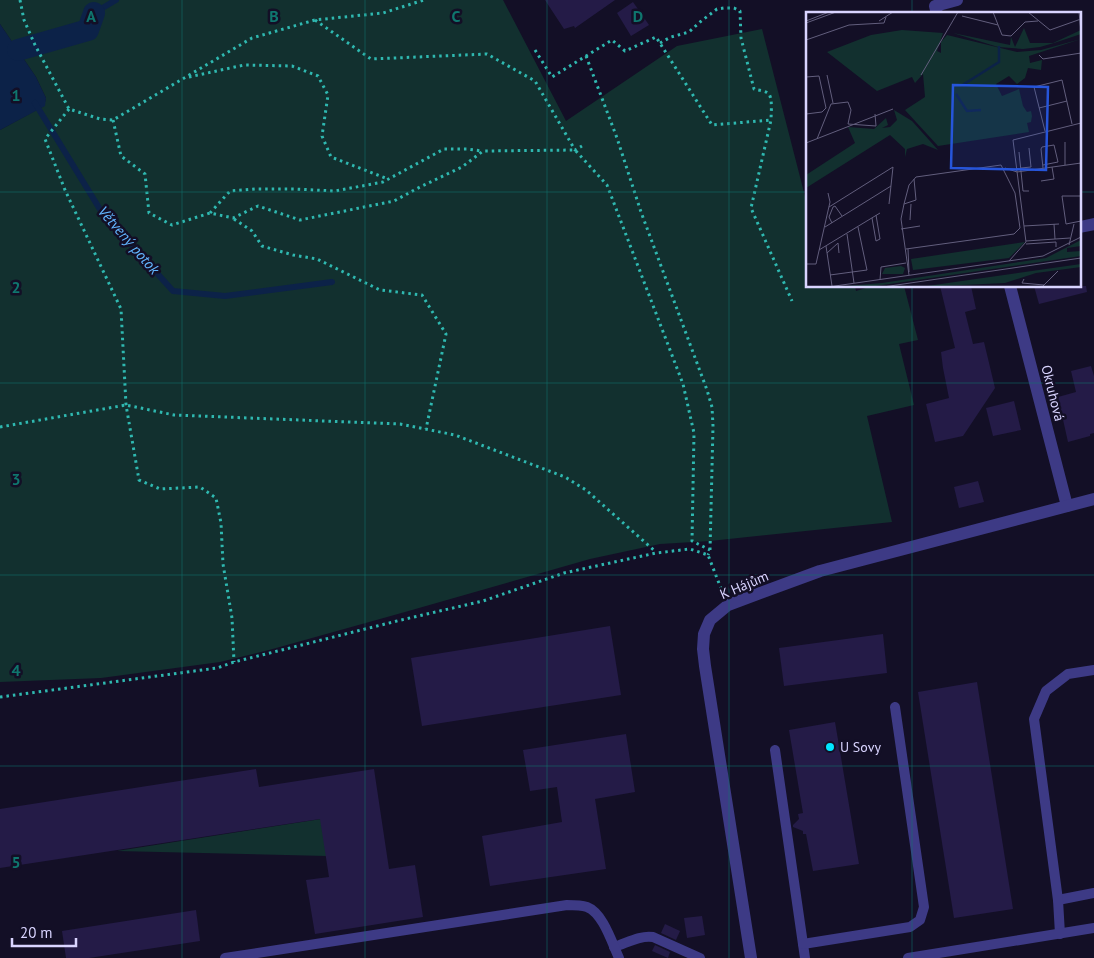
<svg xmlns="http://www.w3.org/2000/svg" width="1094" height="958" font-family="'PT Sans',sans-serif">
<rect width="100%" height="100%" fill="#130f26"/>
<g fill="#12302f">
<path d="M 0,0 L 503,0 L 566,121 L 677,46 L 762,29 L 808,208 L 808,286 L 855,286 L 856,291 L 872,286 L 904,286 L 918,340 L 899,344 L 914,405 L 867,416 L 892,522 L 710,541 L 660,544 L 590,559 L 405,612 L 269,650 L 220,662 L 101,678 L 0,682 L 0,130 L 44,106 L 46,98 L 36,77 L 0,24 Z"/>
<path d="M 321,819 L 327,856 L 117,851 Z"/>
</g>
<path fill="#0c2248" d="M 0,24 L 36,77 L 46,98 L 45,106 L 0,130 Z"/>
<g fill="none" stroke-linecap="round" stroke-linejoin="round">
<g stroke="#0c2248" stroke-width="6">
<path d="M 94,13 L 116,0"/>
<path d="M 35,103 L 101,211 L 173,291 L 225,296 L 332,282"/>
</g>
<path stroke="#0c2248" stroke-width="22" d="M 18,50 L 88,30 L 94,13"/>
</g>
<g fill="#241b47">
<path d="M 545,0 L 615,0 L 575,28 L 574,26 L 564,29 Z"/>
<path d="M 633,2 L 649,25 L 631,36 L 617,13 Z"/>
<path d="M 940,286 L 971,286 L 976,309 L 965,312 L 973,344 L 984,342 L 995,388 L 963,436 L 935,442 L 926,404 L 949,398 L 943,368 L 941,352 L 955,348 Z"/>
<path d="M 1034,286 L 1086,286 L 1087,292 L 1039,304 Z"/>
<path d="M 1091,366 L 1094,376 L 1094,433 L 1090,434 L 1090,436 L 1068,442 L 1058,397 L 1076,392 L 1071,371 Z"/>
<path d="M 1014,401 L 1021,430 L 993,436 L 986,408 Z"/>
<path d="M 978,481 L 984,502 L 959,508 L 954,487 Z"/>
<path d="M 610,626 L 621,695 L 422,726 L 411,658 Z"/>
<path d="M 883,634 L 887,673 L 784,686 L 779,648 Z"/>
<path d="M 977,682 L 1013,909 L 954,918 L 918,692 Z"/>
<path d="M 835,722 L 859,864 L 813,871 L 806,834 L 803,834 L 803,831 L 793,827 L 793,825 L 799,819 L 798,814 L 803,813 L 789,730 Z"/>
<path d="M 626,734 L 635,792 L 595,799 L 606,869 L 490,886 L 482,836 L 562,822 L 557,787 L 530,791 L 523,750 Z"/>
<path d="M 256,769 L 259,787 L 374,769 L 389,869 L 415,865 L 423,917 L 315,934 L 306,880 L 329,877 L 320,819 L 0,868 L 0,809 Z"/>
<path d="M 196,910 L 200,941 L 89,958 L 66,958 L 62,931 Z"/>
<path d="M 702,916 L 705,935 L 687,938 L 684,918 Z"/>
<path d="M 665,924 L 680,931 L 676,940 L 661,933 Z"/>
<path d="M 655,945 L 670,952 L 668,958 L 652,951 Z"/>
</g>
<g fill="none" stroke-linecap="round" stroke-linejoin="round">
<g stroke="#2fb8b0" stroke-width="3" stroke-dasharray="2.5 4" stroke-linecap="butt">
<path d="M 20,0 L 24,20 L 35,45 L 69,109 L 100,119 L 113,120 L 252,38 L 315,20 L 383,13 L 424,0"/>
<path d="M 315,20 L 371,59 L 487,54 L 535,81 L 575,150 L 582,146"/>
<path d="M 660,43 L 671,37 L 689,32 L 700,22 L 717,9 L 724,8 L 734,8 L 740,11 L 741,38 L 754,89 C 758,90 765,91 768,93 C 773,97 771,114 771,120"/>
<path d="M 535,50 L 552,77 L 612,40 L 625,51 L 656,37 L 712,125 L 771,120 L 751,208 L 792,301"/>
<path d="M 586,56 L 617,138 L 641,212 L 707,390 L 712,407 L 713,426 L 710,550 L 708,555"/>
<path d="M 189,77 L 244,65 L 292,66 L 318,76 L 328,95 L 322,136 L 331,157 L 388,179"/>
<path d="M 69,109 L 45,139 L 65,190 L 121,309 L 126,405 L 139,480 L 160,489 L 200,487 L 216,498 L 221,523 L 223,564 L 232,618 L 234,662"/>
<path d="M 113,120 L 121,156 L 145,174 L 149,213 L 172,225 L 210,213 L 233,218 L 258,206 L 300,220 L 394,201 L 420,187 L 462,167 L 483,151 L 575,150 L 607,185 L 683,384 L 694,433 L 692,541 L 710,550"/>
<path d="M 210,213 L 230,191 L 255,189 L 294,189 L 335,191 L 383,182 L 444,149 L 467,149 L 482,151"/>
<path d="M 234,219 L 252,231 L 262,246 L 293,255 L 317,259 L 380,290 L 422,295 L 446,334 L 426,429"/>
<path d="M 0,427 L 126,405 L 174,415 L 400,424 L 455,435 L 565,477 L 586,490 L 656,552"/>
<path d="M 0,697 L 217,668 L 234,662 L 401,620 L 483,601 L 564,573 L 656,553 L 690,549 L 708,555 L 722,591"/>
</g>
<g stroke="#3d3a85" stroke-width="10">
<path d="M 775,750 L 805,958"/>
<path d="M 1058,900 L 1094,893"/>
<path d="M 1060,934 L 1058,900 L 1034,719 L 1046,691 L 1068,674 L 1094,670"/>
<path d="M 803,944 L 910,927 L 920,920 L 924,907 L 895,707"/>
<path d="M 614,947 C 627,943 640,935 653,937 L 700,958"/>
<path d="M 225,958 L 567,905 C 574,905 581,905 587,907 C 603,913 612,943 619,958"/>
<path d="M 908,958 L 1094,928"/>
</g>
<g stroke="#3d3a85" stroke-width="12">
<path d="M 937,14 L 935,6 L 957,0"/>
<path d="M 1080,227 L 1094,224"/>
<path d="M 1010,286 L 1067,506"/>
<path d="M 751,958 L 705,666 L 703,649 L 704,634 L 710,620 L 728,605 L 820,571 L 1094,499"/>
</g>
</g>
<path fill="none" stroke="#0f766e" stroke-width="1" stroke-opacity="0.55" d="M 182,0 L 182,958M 365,0 L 365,958M 547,0 L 547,958M 729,0 L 729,958M 912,0 L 912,14M 0,192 L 808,192M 1080,192 L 1094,192M 912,286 L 912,958M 0,383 L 1094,383M 0,575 L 1094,575M 0,766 L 1094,766"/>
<circle fill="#00e5ff" stroke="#130f26" stroke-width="2" cx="830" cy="747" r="5"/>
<g text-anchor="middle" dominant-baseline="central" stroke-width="5" stroke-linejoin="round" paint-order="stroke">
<g font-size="14" fill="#d9d4ff" stroke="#130f26">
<text transform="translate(1053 393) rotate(76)">Okruhová</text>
<text transform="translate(744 585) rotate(-23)">K Hájům</text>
</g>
<g font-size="14" fill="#d9d4ff" stroke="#130f26" text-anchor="start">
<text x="840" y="747">U Sovy</text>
</g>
<g font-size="15" font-style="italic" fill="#62b6ff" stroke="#130f26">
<text transform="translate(129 240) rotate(49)">Větvený potok</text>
</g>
</g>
<g transform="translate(806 12)">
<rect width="275" height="275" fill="#130f26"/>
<path d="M 218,16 L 224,31 L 247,31 L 275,18 L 275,22 L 248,31 L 234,35 L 217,37 L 192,35 L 147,21 L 204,33 L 205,25 L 209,35 ZM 96,18 L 137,21 L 131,39 L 135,41 L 135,30 L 141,23 L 211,40 L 235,38 L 275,27 L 223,44 L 224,51 L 236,48 L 235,58 L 222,56 L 219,66 L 211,72 L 203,64 L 190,72 L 196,84 L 213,77 L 217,94 L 221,100 L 225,99 L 226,104 L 225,110 L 221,111 L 223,120 L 132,134 L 99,98 L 119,85 L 117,62 L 109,71 L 106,65 L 71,79 L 21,40 L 65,23 ZM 88,98 L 106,109 L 132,138 L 117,132 L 101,137 L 99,145 L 99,137 L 84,123 L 0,176 L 0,163 L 49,131 L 42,115 L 68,117 L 80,106 L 82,113 L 76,116 L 84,115 L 91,108 ZM 275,228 L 275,234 L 261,236 L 261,240 L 275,239 L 275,244 L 63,275 L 29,275 L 76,271 L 240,246 ZM 219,230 L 203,246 L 107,258 L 105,247 ZM 275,252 L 275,255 L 230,261 L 199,271 L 114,275 ZM 95,254 L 99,256 L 97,262 L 76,262 L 79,256 Z" fill="#12302f"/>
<path fill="none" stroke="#0c2248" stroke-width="2.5" d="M 155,74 L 193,50 L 193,34M 150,82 L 161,99 L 175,98"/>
<path fill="none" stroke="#625e7d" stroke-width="1" d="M 187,0 L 196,23 L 205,24 L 219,10 L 232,9M 222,0 L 244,18 L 275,7M 273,0 L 275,20M 156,4 L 192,13M 0,9 L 23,0M 73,9 L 87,0M 0,11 L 30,0M 0,28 L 43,13 L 78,11 L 80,5M 233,43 L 237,47 L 275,41M 21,63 L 27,91M 115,63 L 152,0M 0,65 L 13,64 L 20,96 L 16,100 L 0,102M 233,96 L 261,89M 239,119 L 228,75 L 256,68 L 266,112M 11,127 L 25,92 L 42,90 L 45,98 L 42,112 L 70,114 L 69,102M 0,131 L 87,97M 213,140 L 217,179 L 223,179M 237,153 L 252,150 L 248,133 L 236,135 L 235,137 L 237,156M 259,153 L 259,130M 199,156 L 211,160 L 275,151M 215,156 L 225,155 L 223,136M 235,169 L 248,167 L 246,155M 275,184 L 256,184 L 260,212 L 275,209M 98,192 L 103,173 L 110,165 L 195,153 L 209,181 L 214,216 L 208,222 L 100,237M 23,195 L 87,155 L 83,192M 66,206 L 70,229 L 74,227 L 70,203M 104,208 L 105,192M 26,211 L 23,205 L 27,195 L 29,194 L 36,204M 248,212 L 249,227M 218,214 L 253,212M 19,215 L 85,174M 95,217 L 114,214M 41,222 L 48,271M 220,229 L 264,226M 220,232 L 250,230 L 250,235M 263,233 L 268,212M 20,234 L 26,274M 102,237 L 103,260M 13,238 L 74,201M 21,241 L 32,231 L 33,241M 203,249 L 220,230 L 207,128 L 275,111M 0,252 L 10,252 L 24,190 L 22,181M 24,263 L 61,258 L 52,215M 103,263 L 95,207 L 98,192 L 110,188 L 108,167M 218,267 L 216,271 L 238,273M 74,268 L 75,255 L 100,251M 237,274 L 252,259M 22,275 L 237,244 L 275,225M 77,275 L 275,246"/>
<path fill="#2655da" fill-opacity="0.15" stroke="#2655da" stroke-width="2.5" d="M 147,73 L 242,75 L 240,158 L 145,156 Z"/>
<rect width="275" height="275" fill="none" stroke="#d9d4ff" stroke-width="2.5"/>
</g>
<g font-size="16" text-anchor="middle" font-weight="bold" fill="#0f766e" stroke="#130f26" stroke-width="5" stroke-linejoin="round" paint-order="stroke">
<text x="91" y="22">A</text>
<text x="274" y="22">B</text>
<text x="456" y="22">C</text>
<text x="638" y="22">D</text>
<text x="16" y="101">1</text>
<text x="16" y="293">2</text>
<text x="16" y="485">3</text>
<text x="16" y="676">4</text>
<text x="16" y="868">5</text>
</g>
<path d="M12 938v8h64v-8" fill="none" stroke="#d9d4ff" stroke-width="2.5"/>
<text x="20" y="938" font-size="15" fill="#d9d4ff" stroke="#130f26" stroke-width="4" paint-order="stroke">20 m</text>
</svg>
